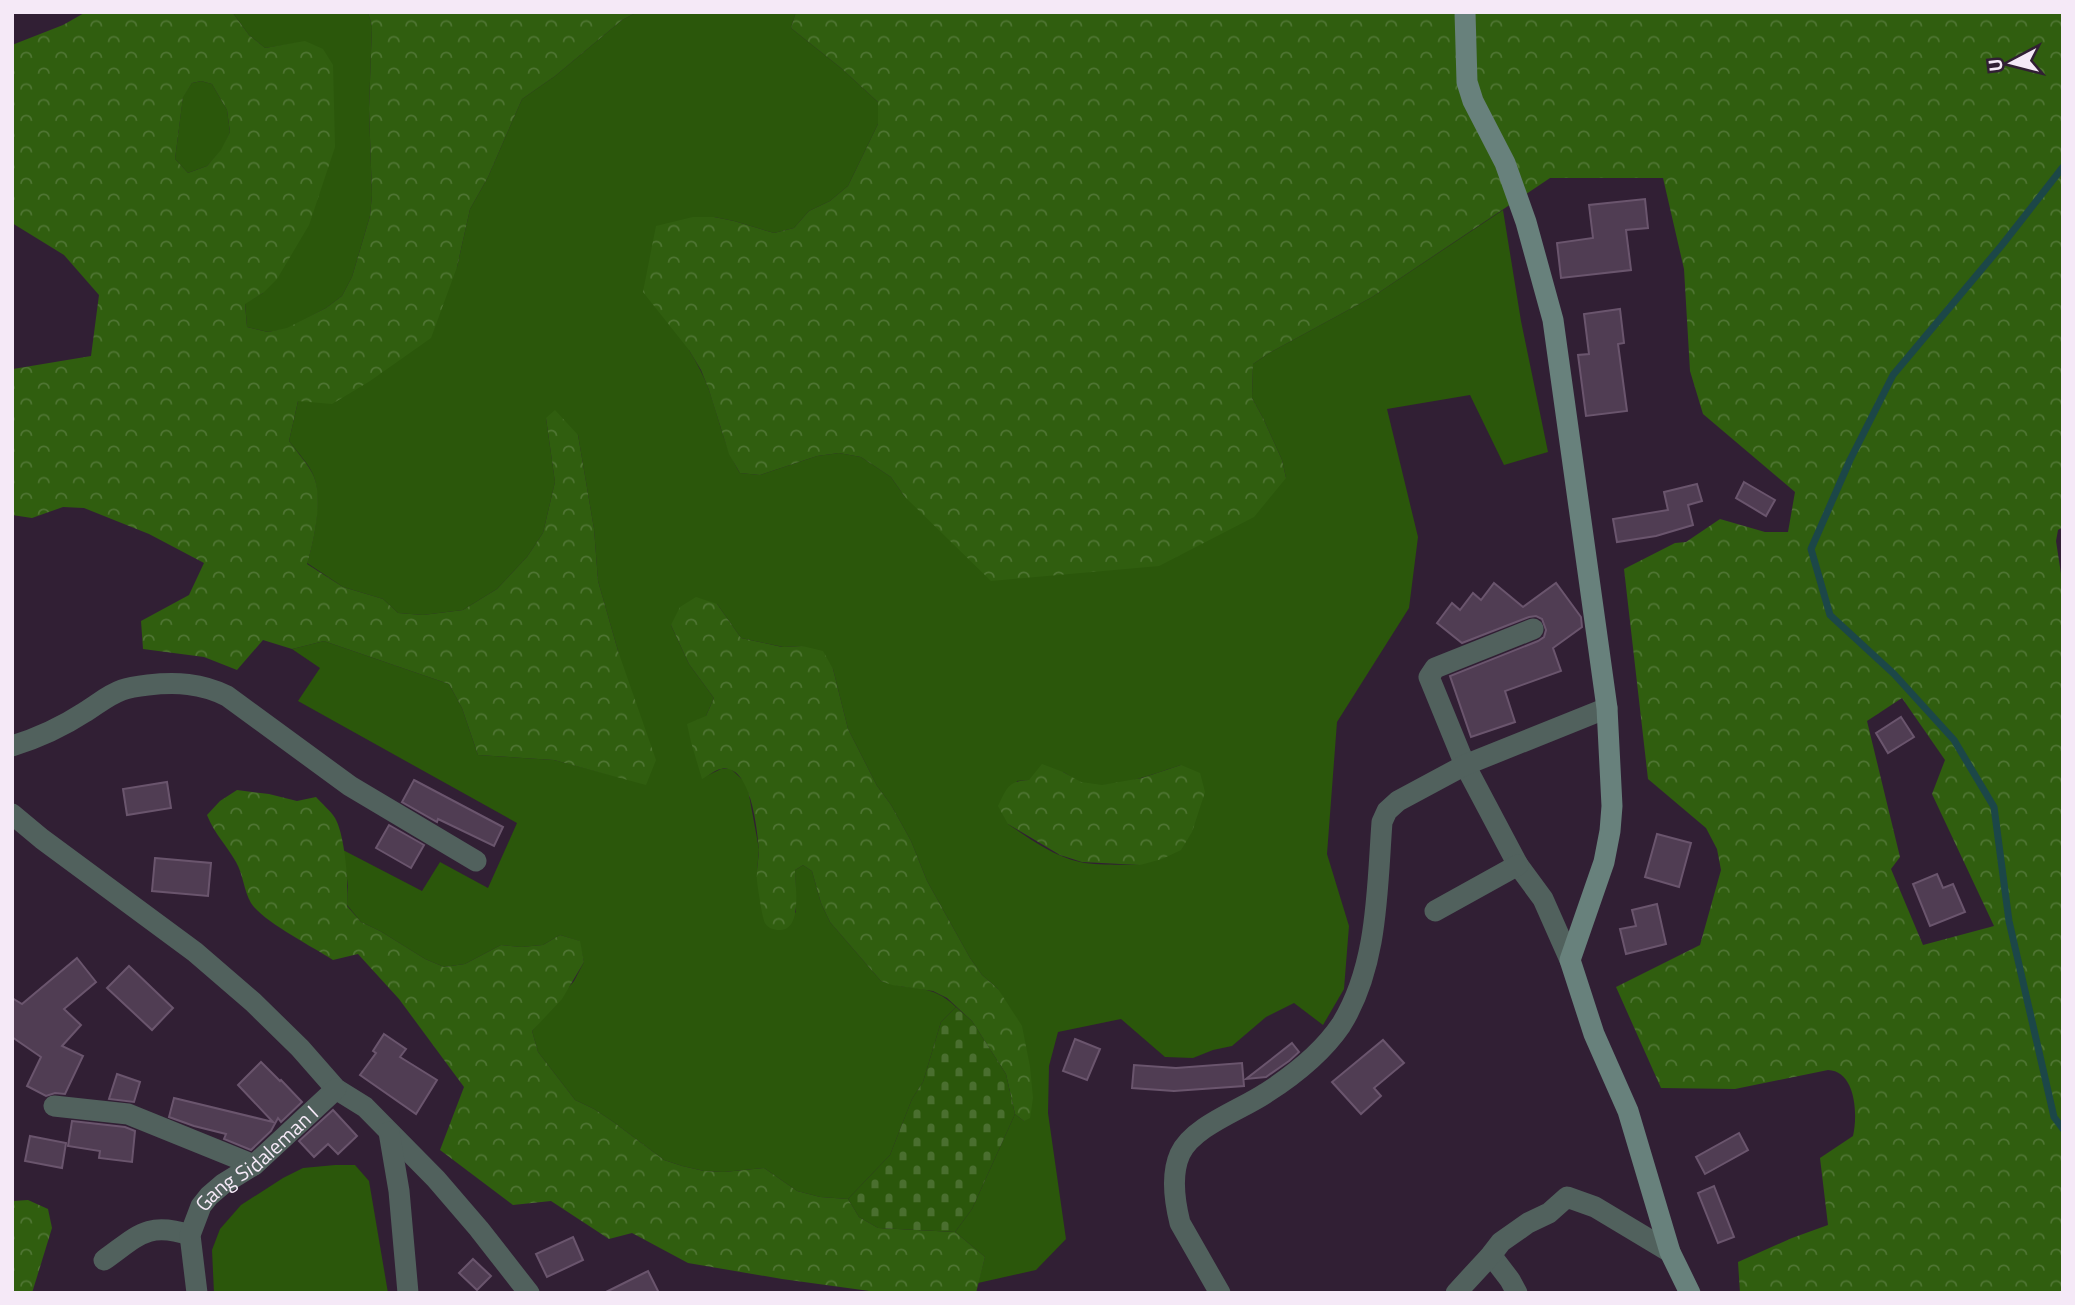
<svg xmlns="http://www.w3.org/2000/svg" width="2075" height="1305" font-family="'Titillium Web',sans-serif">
<defs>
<pattern id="forest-crowns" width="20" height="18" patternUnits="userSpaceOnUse" patternTransform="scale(1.75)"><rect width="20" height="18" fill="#305e0f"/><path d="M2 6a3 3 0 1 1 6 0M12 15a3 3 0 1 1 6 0" fill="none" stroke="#4f7533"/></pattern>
<pattern id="cemetery-stones" width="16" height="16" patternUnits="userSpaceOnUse" patternTransform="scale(1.75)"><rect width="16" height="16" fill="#2b570b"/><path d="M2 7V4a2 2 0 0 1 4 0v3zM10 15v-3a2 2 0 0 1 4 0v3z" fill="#4a6f2f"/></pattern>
</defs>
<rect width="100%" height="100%" fill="#311f34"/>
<g fill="#2b570b" fill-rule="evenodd">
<path d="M 232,12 L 368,12 L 372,26 L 369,109 L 372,195 L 370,216 L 352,277 L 342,296 L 326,308 L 287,329 L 268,332 L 247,327 L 245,303 L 263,293 L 305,42 L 265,48 L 249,35 Z"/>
<path d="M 637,12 L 796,12 L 791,28 L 841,68 L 878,102 L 878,124 L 848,186 L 830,201 L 809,211 L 794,228 L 774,233 L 734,221 L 714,217 L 689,350 C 697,363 704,376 709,390 C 720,421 723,444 740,473 L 760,475 L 817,456 L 839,453 L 861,457 L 891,477 L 905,497 L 1286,478 L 1282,460 L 1263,418 L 1252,398 L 1253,364 L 1269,353 L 1372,297 L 1503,210 L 1521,321 L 1548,452 L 1504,465 L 1470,395 L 1387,409 L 1418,537 L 1409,608 L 1337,722 L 1327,854 L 1349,926 L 1344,989 L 1323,1025 L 1294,1003 L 1266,1017 L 1232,1046 L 1213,1050 L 1193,1058 L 1165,1057 L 1121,1019 L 1058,1032 L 1049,1066 L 1048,1113 L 1066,1239 L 1036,1270 L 978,1283 L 985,1257 L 955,1232 L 972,1209 L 1015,1114 L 1024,1121 L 998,989 L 982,975 L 970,958 L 927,881 L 911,841 L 891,805 L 877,786 L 848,729 L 833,669 L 802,646 L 783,647 L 741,638 L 717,604 L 671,625 L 689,664 L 714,698 L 706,716 L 702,778 L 721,769 L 731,769 L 747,784 L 759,849 L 757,871 L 796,913 L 795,870 L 803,865 L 812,871 L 821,903 L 830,922 L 881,981 C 911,992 931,982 956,1007 L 941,1022 L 923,1082 L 912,1099 L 890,1155 L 848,1199 L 820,1197 L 797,1191 L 764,1168 L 724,1172 L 704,1171 L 682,1166 L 664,1160 L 612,1121 L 594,1109 L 575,1100 L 538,1052 L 532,1031 L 574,981 L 584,962 L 579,941 L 560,935 L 543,945 L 521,947 L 501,945 L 465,964 L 444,967 L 425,959 L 380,931 L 361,922 L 347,905 L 348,886 L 343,850 L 422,891 L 440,862 L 488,888 L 517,823 L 298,701 L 320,668 L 292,649 L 324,641 L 449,684 L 462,708 L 478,755 L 554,760 L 646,784 L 618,651 L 598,581 L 594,529 L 578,435 L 546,418 L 555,482 L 543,533 L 527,557 L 497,589 L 463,610 L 423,615 L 398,613 L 383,599 L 343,587 L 307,563 C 314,542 322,499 314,477 C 310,465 297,452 289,441 L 298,401 L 457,267 L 470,209 L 488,177 L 522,99 L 555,76 L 622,20 ZM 1181,765 L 1140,865 C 1121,864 1099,866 1080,862 C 1053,856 1030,839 1008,824 L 1017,781 L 1029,780 L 1063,772 C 1069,775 1076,781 1082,783 C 1112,791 1153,774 1181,765 Z"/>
<path d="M 201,81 L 212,84 L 227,110 L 230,132 L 222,150 L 207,166 L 188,173 L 175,159 L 183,96 L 192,83 Z"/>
<path d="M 335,1165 L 355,1165 L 369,1181 L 388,1293 L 214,1293 L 212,1250 L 220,1229 L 241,1205 L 283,1178 L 303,1168 Z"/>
</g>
<g fill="url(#forest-crowns)" fill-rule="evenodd">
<path d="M 86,12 L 232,12 L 249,35 L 265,48 L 305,41 L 323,49 L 333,65 L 335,147 L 309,225 L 277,279 L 263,293 L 245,304 L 247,327 L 268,332 L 287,328 L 326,308 L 342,296 L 352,277 L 370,216 L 372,195 L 369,109 L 372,26 L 368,12 L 637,12 L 622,20 L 555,76 L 522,99 L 488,177 L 470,209 L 457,267 L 431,338 L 370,381 L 332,404 L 298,401 L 289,441 C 296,451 310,466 314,477 C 323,499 314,541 307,564 L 343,587 L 383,599 L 398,613 L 423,615 L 463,610 L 497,589 L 527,557 L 543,533 L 555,482 L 546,418 L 555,410 L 578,435 L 594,529 L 598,581 L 618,651 L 656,760 L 646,785 L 554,760 L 478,755 L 462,708 L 449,684 L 324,641 L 292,649 L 263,640 L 237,670 L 204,657 L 143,649 L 141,621 L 189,595 L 204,563 L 149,534 L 84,508 L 63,507 L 32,518 L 12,515 L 12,372 L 13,369 L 91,356 L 99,295 L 64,255 L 12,223 L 12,45 L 63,25 ZM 201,81 L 212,84 L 227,110 L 230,132 L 221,150 L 207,166 L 188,173 L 175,159 L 183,97 L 192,83 Z"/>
<path d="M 796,12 L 2063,12 L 2063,527 L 2058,530 L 2056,541 L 2063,587 L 2063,1293 L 1740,1293 L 1738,1262 L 1792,1238 L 1828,1225 L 1820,1158 L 1853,1136 C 1858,1115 1856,1071 1828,1070 L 1735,1089 L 1661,1088 L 1616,987 L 1700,945 L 1721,870 L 1717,849 L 1706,828 L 1648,779 L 1624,569 L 1675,543 L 1686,542 L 1720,519 L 1765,532 L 1788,532 L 1795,492 L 1703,414 L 1690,371 L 1684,269 L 1663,178 L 1550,178 L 1372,297 L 1269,353 L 1253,364 L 1252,398 L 1263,418 L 1282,460 L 1286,478 L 1254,517 L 1159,566 L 991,581 L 905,497 L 891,477 L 861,457 L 839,453 L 817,456 L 760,475 L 740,473 L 729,454 L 709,390 L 701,370 L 689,350 L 643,292 L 656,226 L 693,217 L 714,217 L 734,221 L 774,233 L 794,228 L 809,211 L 830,201 L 848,186 L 878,124 L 878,102 L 841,68 L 791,28 ZM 1902,698 L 1945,760 L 1932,794 L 1994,926 L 1923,945 L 1891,869 L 1900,857 L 1867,721 Z"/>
<path d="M 696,597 L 717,604 L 741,638 L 782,647 L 802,646 L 823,651 L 833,669 L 848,729 L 877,786 L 891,805 L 911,841 L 927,881 L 970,958 L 982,975 L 998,989 L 1022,1026 L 1030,1067 L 1033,1098 L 1030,1118 L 1024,1121 L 1015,1114 L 1006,1074 L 972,1021 L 947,998 L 933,991 L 892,985 L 881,981 L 830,922 L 821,903 L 812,871 L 803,865 L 795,870 C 795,886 803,931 779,930 C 774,930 768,928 765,923 C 762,917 758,888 757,881 C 756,870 759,859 759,848 C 757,829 751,763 721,769 C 715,770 708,776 702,779 L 691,742 L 687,724 L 706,716 L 714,698 L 689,664 L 671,625 L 680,607 Z"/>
<path d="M 1042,764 L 1063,772 L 1081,782 L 1102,785 L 1142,778 L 1181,765 L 1200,773 L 1205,792 L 1192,832 L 1181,850 L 1162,859 L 1140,865 L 1082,862 L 1060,855 L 1008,824 L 998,806 C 1007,788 1008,781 1029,780 Z"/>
<path d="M 237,790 L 269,794 L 297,801 L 316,797 C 322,804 330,810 335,818 C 345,835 349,885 347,906 L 361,922 L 380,931 L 425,959 L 444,967 L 465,964 L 501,945 L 521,947 L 543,945 L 560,935 L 580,941 L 584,962 L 562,999 L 532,1031 L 538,1052 L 575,1100 L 594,1109 L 612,1121 L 664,1160 L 682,1166 L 704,1171 L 724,1172 L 764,1168 L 797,1191 L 820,1197 L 848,1199 L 859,1217 L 878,1228 L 955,1232 L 985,1257 L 976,1293 L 884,1293 L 782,1279 L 688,1263 L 632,1233 L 609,1239 L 551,1201 L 513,1205 L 440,1150 L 464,1087 L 399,999 L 358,954 L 333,960 C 313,947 262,921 251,903 C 244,891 243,874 236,862 C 226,844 215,835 207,815 L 220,801 Z"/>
<path d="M 28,1200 L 48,1209 L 52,1228 L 32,1293 L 12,1293 L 12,1201 Z"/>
</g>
<path fill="url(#cemetery-stones)" d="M 956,1007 L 972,1021 L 1006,1074 L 1015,1114 L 972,1209 L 955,1232 L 878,1228 L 859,1217 L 848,1199 L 890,1155 L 912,1099 L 923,1082 L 941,1022 Z"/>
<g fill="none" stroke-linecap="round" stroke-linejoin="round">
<path stroke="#1c4748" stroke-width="7" d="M 2063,167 L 2002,245 L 1893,375 L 1850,460 L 1811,549 L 1830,615 L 1894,674 L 1954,740 L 1994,807 L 2009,921 L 2054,1117 L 2063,1129"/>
</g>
<g fill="#503d53" stroke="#6a556d" stroke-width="2">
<path d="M 1645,199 L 1648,228 L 1626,230 L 1631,270 L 1561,278 L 1557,243 L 1593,238 L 1589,205 Z"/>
<path d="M 1620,309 L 1624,343 L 1618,344 L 1627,411 L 1586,416 L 1578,355 L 1589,354 L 1584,314 Z"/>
<path d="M 1744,482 L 1775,500 L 1766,516 L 1736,498 Z"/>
<path d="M 1697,484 L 1702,501 L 1688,505 L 1693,525 L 1656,536 L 1617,542 L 1613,519 L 1668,510 L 1664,492 Z"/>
<path d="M 1494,583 L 1523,607 L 1556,583 L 1581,617 L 1582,627 L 1553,648 L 1561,671 L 1505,691 L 1515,722 L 1471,737 L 1450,676 L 1538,641 L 1544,637 L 1546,630 L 1542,619 L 1536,616 L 1529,617 L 1462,643 L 1437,623 L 1452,603 L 1460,610 L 1473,593 L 1481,600 Z"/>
<path d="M 1901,717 L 1914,737 L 1888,753 L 1876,733 Z"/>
<path d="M 414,780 L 503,827 L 494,846 L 438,819 L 437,822 L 402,802 Z"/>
<path d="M 167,782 L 171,808 L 127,815 L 123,789 Z"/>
<path d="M 389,825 L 424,845 L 411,868 L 376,848 Z"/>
<path d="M 1657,834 L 1691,843 L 1679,887 L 1645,877 Z"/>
<path d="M 155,858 L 211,863 L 208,896 L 152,891 Z"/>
<path d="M 1937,874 L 1943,888 L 1953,884 L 1965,912 L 1930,926 L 1913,884 Z"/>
<path d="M 1657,904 L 1666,944 L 1626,954 L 1620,929 L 1636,926 L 1632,910 Z"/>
<path d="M 77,958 L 96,982 L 64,1009 L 81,1025 L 62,1046 L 83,1056 L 65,1094 L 55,1093 L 46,1096 L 27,1086 L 41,1057 L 12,1037 L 12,998 L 22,1004 Z"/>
<path d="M 129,966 L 173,1008 L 152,1030 L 107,988 Z"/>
<path d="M 384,1034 L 406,1049 L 400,1057 L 437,1080 L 416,1114 L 360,1075 L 376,1053 L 373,1051 Z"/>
<path d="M 1075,1039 L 1100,1049 L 1087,1080 L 1063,1071 Z"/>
<path d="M 1383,1040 L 1404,1063 L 1374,1088 L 1381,1096 L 1361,1114 L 1332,1082 Z"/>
<path d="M 1292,1043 L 1299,1052 L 1289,1061 L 1266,1077 L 1246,1079 Z"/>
<path d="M 261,1062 L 280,1081 L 281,1080 L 302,1102 L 281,1122 L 278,1118 L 271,1131 L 251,1150 L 224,1139 L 226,1134 L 194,1126 L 169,1117 L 174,1098 L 273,1122 L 238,1085 Z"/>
<path d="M 1242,1063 L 1244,1086 L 1174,1091 L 1132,1088 L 1134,1065 L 1176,1068 Z"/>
<path d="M 117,1074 L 140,1082 L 134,1102 L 109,1099 Z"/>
<path d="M 333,1110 L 357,1136 L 338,1154 L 328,1144 L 314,1157 L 299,1141 Z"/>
<path d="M 72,1121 L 125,1127 L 135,1131 L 132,1162 L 99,1158 L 100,1151 L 68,1146 Z"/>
<path d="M 1739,1133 L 1748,1150 L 1705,1174 L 1696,1157 Z"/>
<path d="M 30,1136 L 66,1143 L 62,1168 L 25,1161 Z"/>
<path d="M 1714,1186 L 1734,1237 L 1718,1243 L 1698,1193 Z"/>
<path d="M 573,1237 L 583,1260 L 547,1277 L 536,1254 Z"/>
<path d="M 473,1259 L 491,1276 L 477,1290 L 459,1273 Z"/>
<path d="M 648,1271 L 659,1293 L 604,1293 Z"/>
</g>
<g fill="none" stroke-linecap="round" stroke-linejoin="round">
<g stroke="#51615d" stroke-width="21">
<path d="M 1533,629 L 1435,668 L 1429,677 L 1465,765 L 1518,865 L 1543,899 L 1570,960"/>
<path d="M 12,746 C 38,738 62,727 85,712 C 98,704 108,695 122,690 C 130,687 139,686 148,685 C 176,682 201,683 227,696 L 350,786 L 476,861"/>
<path d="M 12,814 L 42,839 L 195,952 L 253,1002 L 300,1048 L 336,1089 L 365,1107 L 436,1179 L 479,1229 L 529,1293"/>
<path d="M 1435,911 L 1518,865"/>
<path d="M 54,1106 L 128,1114 L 254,1165"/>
<path d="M 389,1132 L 399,1191 L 408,1293"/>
<path d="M 1491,1255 L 1510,1280 L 1517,1293"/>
<path d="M 104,1260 C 138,1236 147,1221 190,1235"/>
<path id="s1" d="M 197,1293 L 190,1235 L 201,1206 L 209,1196 L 223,1184 L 254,1165 L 336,1089"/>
<path d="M 1220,1293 L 1180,1223 C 1175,1203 1171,1174 1180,1154 C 1193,1126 1241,1110 1266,1093 C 1294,1075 1322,1053 1341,1025 C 1378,966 1377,890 1382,822 L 1387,811 L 1398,801 L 1465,765 L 1607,708"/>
<path d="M 1456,1293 L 1491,1255 L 1501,1242 L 1528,1223 L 1549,1213 L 1567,1197 L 1595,1207 L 1670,1252"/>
</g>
<path stroke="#68817c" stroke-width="21" d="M 1465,12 L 1467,82 L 1473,101 L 1505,163 L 1526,222 L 1553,320 L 1607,708 L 1612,806 L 1610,831 L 1604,862 L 1570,960 L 1594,1034 L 1628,1111 L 1670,1252 L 1690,1293"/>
</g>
<g text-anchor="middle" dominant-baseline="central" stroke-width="7" stroke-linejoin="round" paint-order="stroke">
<g font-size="21" fill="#f5e9f7" stroke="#311f34">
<text stroke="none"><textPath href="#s1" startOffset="163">Gang Sidaleman I</textPath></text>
</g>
</g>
<rect width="2075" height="1305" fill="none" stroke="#f5e9f7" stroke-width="28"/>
<g transform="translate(2012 63) rotate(263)" stroke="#311f34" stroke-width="5" paint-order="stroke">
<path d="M0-5L12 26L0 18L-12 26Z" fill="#f5e9f7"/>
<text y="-10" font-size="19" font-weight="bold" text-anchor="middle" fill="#f5e9f7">U</text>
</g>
</svg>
